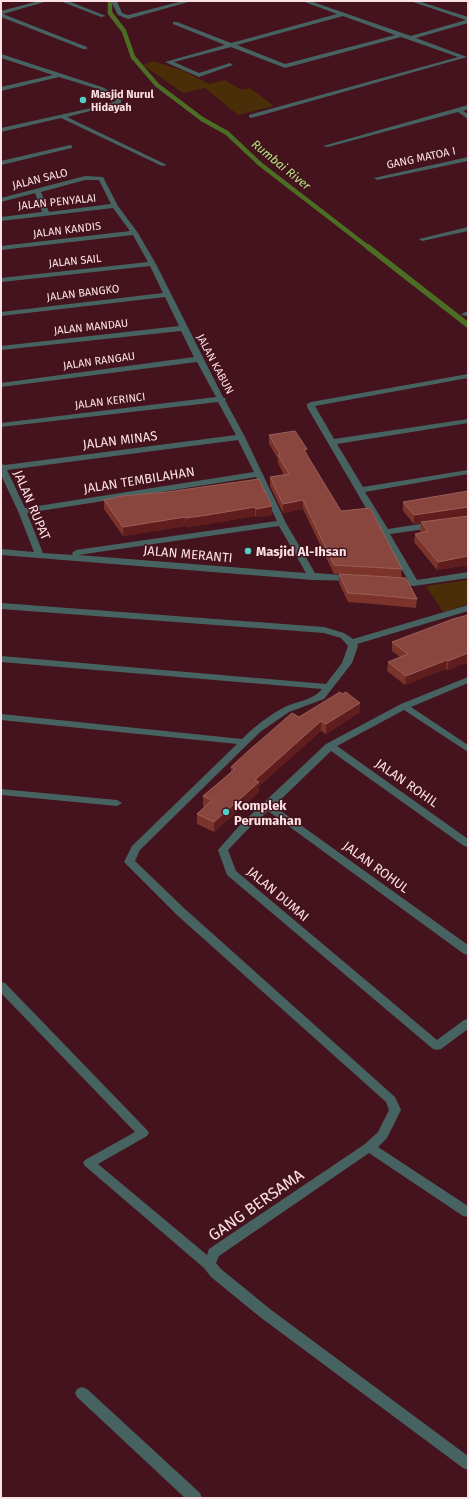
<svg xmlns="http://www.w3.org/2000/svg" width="469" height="1499" font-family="'Fira Sans',sans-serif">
<rect width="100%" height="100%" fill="#44131e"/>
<g fill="#492e08">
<path d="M 153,61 L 184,71 L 209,84 L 225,80 L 242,90 L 250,88 L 274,106 L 238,115 L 205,88 L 183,93 L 143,65 Z"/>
<path d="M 468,580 L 468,604 L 443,612 L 426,586 Z"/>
</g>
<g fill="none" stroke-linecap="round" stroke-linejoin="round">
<path stroke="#4b6d24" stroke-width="4.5" d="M 110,1 L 110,13 L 124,31 L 133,57 L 157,85 L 202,119 L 227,133 L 260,164 L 369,248"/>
<path stroke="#4b6d24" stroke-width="5.5" d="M 368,247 L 468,325"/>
<g fill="#476361" fill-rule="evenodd">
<path d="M 39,1 L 48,1 L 3,14 L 87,47 L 87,49 L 83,49 L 1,17 L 1,11 Z"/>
<path d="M 60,1 L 68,1 L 106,16 L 101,17 Z"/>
<path d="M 111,1 L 117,1 L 122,13 L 128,15 L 183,1 L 192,1 L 128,19 L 118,15 Z"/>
<path d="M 302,1 L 310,1 L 411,36 L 466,20 L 410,1 L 418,1 L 468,17 L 468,23 L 416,38 L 467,57 L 251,118 L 249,117 L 249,115 L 458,57 L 401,37 L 285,68 L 231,47 L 174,62 L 199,73 L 230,63 L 233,65 L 199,77 L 165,62 L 225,45 L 173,24 L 173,22 L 177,22 L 231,43 L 337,14 ZM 343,16 L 395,35 L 285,64 L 237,45 Z"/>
<path d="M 1,54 L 102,87 L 121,97 L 121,103 L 67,117 L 167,165 L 162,166 L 61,118 L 1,132 L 1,128 L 105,105 L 116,101 L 116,99 L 98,89 L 59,77 L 1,91 L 1,87 L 53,75 L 1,58 Z"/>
<path d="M 468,105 L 468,109 L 463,111 L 468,114 L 468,119 L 458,112 L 328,147 L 323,146 Z"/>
<path d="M 70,145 L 72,146 L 72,148 L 1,165 L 1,161 Z"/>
<path d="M 468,157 L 468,161 L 377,180 L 374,178 Z"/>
<path d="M 85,176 L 103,177 L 118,206 L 138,233 L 156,264 L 223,397 L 226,399 L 225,400 L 245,437 L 286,523 L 315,573 L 353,576 L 357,579 L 356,581 L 313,580 L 1,555 L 1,549 L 34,552 L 18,511 L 1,475 L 1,464 L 5,465 L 236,435 L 218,402 L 1,427 L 1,423 L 216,397 L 197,362 L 1,387 L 1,383 L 194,357 L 181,331 L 1,350 L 1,346 L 179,326 L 165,297 L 1,316 L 1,312 L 163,293 L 150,266 L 1,282 L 1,278 L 148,262 L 133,235 L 1,250 L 1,246 L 130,231 L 113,208 L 1,221 L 1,217 L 42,212 L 35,193 L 1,202 L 1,198 ZM 85,180 L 99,180 L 111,204 L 49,212 L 41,192 ZM 238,440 L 254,472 L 25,508 L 7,470 ZM 256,477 L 277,521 L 76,550 L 72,553 L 73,555 L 43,553 L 27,513 ZM 279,526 L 306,573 L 78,555 Z"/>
<path d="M 468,227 L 468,231 L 422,241 L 419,239 Z"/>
<path d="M 468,311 L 468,315 L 465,316 L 461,314 Z"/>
<path d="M 468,374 L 468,378 L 315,406 L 334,439 L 468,419 L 468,423 L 337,444 L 363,487 L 468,470 L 468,474 L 365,492 L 388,529 L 433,522 L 437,525 L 433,528 L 390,534 L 417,580 L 468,572 L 468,578 L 414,586 L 392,584 L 391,582 L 392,580 L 408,580 L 307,407 L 307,404 L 311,402 Z"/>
<path d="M 1,603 L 324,627 L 344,633 L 353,639 L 468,605 L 468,611 L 357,644 L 358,646 L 352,663 L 324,699 L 289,712 L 260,732 L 140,850 L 135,861 L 185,909 L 395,1097 L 401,1110 L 387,1138 L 378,1147 L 468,1206 L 468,1217 L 463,1216 L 369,1153 L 219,1256 L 216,1263 L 221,1269 L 270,1309 L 468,1456 L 468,1470 L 463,1468 L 260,1317 L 211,1277 L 204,1268 L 85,1166 L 83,1163 L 85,1160 L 135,1132 L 1,993 L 1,982 L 5,983 L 147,1130 L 149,1133 L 147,1136 L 98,1164 L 207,1255 L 209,1249 L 365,1144 L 378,1132 L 389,1110 L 386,1102 L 177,915 L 124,862 L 132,846 L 237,744 L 1,720 L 1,714 L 242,739 C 254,727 268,716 283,708 C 295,701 313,701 322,689 L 1,662 L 1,656 L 326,684 L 342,663 L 348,646 L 341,638 L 324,633 L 1,609 Z"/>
<path d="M 468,677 L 468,683 L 411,707 L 468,745 L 468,752 L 404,710 L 337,746 L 468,839 L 468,847 L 464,846 L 331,751 L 274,806 L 468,945 L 468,955 L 464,954 L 268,811 L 247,830 L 228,850 L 236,871 L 437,1040 L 464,1020 L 468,1019 L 468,1029 L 441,1049 L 437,1050 L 433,1049 L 227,875 L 218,850 L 239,826 L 326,744 L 401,704 Z"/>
<path d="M 1,789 L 117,800 L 122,803 L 117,806 L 1,795 Z"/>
<path d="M 82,1387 L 87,1389 L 200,1493 L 202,1498 L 185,1498 L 77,1397 L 75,1393 L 77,1389 Z"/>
</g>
</g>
<g fill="#7b332a">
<path d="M 269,435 L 307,449 L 306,454 L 341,511 L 402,569 L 401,578 L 417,599 L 416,608 L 374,604 L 348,602 L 339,583 L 339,574 L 341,574 L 334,574 L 303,509 L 283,513 L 270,486 L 270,477 L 284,475 L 278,463 L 278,459 L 269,444 Z"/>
<path d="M 468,491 L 468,565 L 437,570 L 414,542 L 415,534 L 421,532 L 420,531 L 421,523 L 414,524 L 403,511 L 403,502 Z"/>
<path d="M 104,500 L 272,506 L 272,515 L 256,517 L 255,516 L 208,524 L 186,527 L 186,526 L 123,536 L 104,509 Z"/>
<path d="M 468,615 L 468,662 L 448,670 L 446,669 L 405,685 L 387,671 L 388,662 L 400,657 L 392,651 L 392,642 Z"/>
<path d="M 360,712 L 326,734 L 321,731 L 259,786 L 259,792 L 214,832 L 197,824 L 197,814 L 205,807 L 203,806 L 203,796 L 231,772 L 231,767 L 299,717 Z"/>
</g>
<g fill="#5f1e1d">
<path d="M 307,449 L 306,458 L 304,450 Z"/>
<path d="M 303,500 L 303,509 L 283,513 L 283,504 Z"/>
<path d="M 272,506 L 272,515 L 256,517 L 256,509 Z"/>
<path d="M 255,507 L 255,516 L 208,524 L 186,527 L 186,518 Z"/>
<path d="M 468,507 L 468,516 L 414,524 L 414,515 Z"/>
<path d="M 185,517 L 186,526 L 123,536 L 123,527 Z"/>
<path d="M 468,556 L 468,565 L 437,570 L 438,562 Z"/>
<path d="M 468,653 L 468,662 L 448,670 L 448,661 Z"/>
<path d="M 447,660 L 446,669 L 405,685 L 406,676 Z"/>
<path d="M 360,703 L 360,712 L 326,734 L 326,724 Z"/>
<path d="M 321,721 L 321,731 L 259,786 L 259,792 L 214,832 L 214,822 L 255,780 Z"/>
</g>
<g fill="#89463e" stroke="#9b5e58">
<path d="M 295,431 L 307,449 L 304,450 L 341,511 L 370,508 L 402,569 L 334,565 L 303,500 L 283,504 L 270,477 L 289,474 L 278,455 L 280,454 L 269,435 Z"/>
<path d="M 259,479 L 272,506 L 256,509 L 255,507 L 208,515 L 186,518 L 185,517 L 123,527 L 104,500 L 122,496 L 167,492 Z"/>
<path d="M 468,491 L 468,507 L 414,515 L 403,502 Z"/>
<path d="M 468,516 L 468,556 L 438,562 L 415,534 L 428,531 L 421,522 Z"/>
<path d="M 339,574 L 406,578 L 417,599 L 375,595 L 348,593 Z"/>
<path d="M 468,615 L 468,653 L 448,661 L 447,660 L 406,676 L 388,662 L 408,654 L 392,642 L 453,619 Z"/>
<path d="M 340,692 L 342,694 L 346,692 L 360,703 L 326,724 L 321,721 L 255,780 L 259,782 L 214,822 L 197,814 L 212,800 L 203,796 L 235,769 L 231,767 L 246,753 L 292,713 L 299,717 Z"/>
</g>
<g fill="#54cdc7" stroke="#44131e" stroke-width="1.5">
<circle cx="83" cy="100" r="4"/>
<circle cx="248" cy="551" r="4"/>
<circle cx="226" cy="812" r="4"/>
</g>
<g text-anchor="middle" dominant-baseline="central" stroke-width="3" stroke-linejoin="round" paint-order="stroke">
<g font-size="11" font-weight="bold" fill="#fce1e4" stroke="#44131e" text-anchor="start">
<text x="91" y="94">Masjid Nurul<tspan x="91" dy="13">Hidayah</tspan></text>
</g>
<g font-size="11" fill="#fce1e4" stroke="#44131e">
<text transform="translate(421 158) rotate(-12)">GANG MATOA I</text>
<text transform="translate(40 179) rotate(-14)">JALAN SALO</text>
<text transform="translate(57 202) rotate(-6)">JALAN PENYALAI</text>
<text transform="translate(67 230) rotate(-7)">JALAN KANDIS</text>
<text transform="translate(75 261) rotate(-6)">JALAN SAIL</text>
<text transform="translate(83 293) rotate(-7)">JALAN BANGKO</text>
<text transform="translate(91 327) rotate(-6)">JALAN MANDAU</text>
<text transform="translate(99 361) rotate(-8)">JALAN RANGAU</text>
<text transform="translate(215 364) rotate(62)">JALAN KABUN</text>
<text transform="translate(110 401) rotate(-7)">JALAN KERINCI</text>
</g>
<g font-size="12" font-style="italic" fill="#b4e683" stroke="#44131e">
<text transform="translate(281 165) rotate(39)">Rumbai River</text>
</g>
<g font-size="13" fill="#fce1e4" stroke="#44131e">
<text transform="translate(120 440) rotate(-7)">JALAN MINAS</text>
<text transform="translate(139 480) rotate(-9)">JALAN TEMBILAHAN</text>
<text transform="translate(32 505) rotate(67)">JALAN RUPAT</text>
<text transform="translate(188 554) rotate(5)">JALAN MERANTI</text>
<text transform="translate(407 783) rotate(35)">JALAN ROHIL</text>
<text transform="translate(376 867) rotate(36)">JALAN ROHUL</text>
<text transform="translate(278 894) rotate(40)">JALAN DUMAI</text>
</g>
<g font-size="13" font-weight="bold" fill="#fce1e4" stroke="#44131e" text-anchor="start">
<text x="256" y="551">Masjid Al-Ihsan</text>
<text x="234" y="805">Komplek<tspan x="234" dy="15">Perumahan</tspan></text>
</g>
<g font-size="16" fill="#fce1e4" stroke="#44131e">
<text transform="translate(256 1205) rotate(-35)">GANG BERSAMA</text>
</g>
</g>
<rect width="469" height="1499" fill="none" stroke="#fce1e4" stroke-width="4"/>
</svg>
